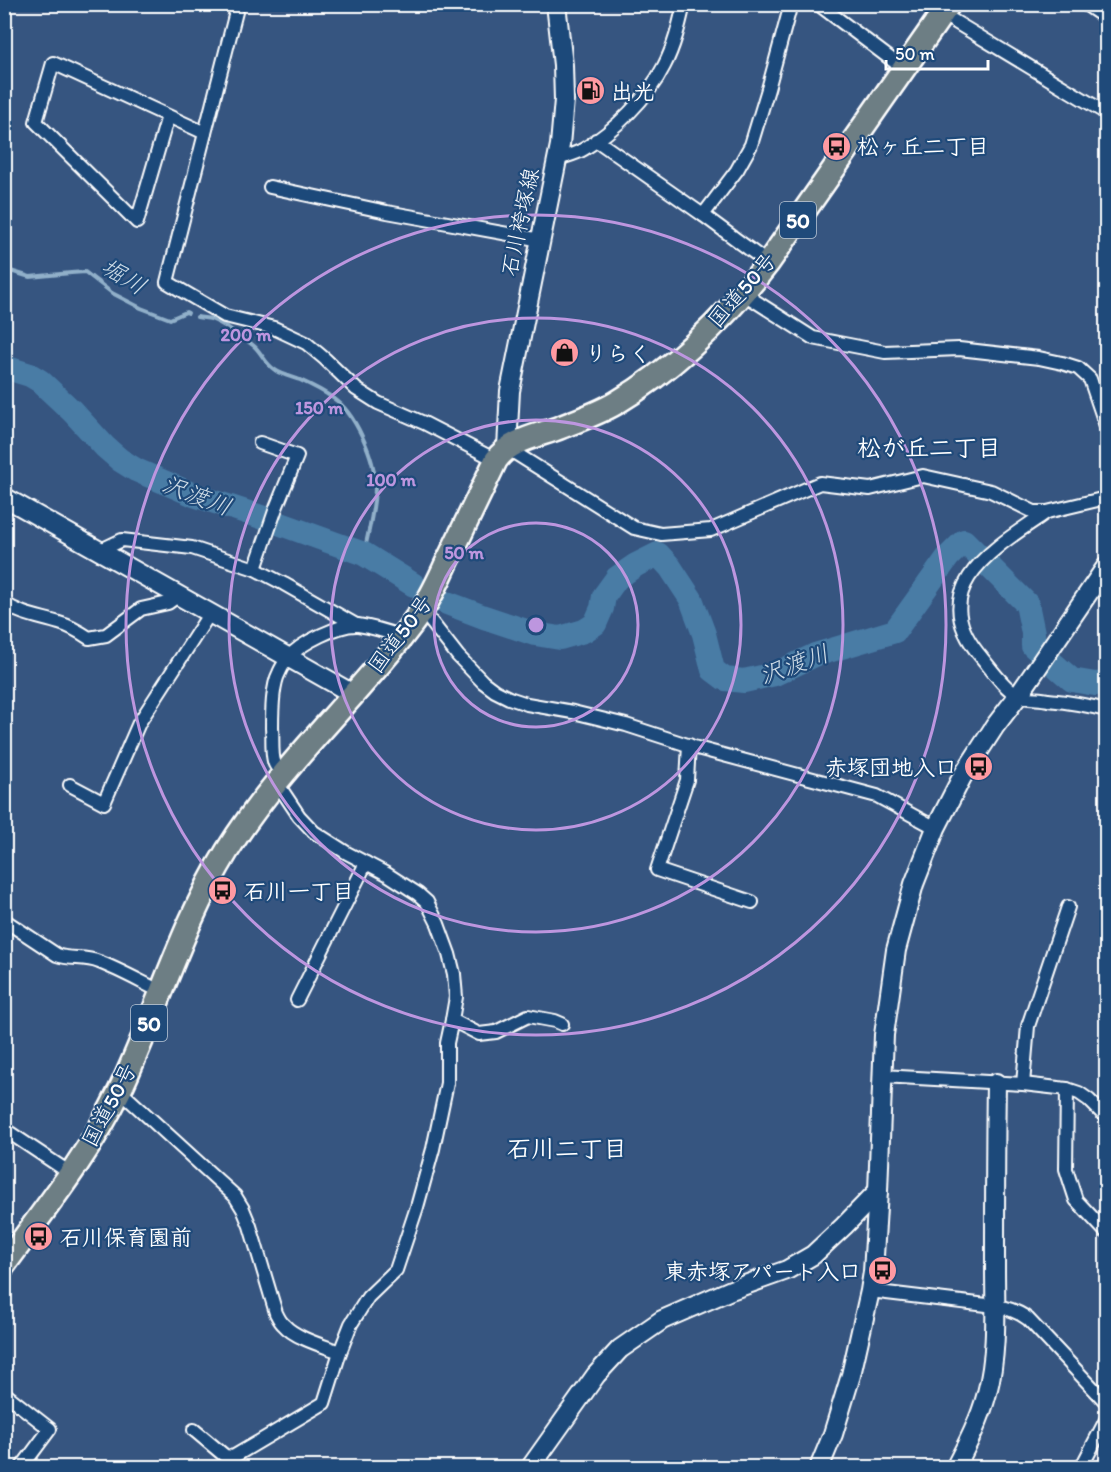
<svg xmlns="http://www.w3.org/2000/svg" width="1111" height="1472" font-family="Itim,'Klee One',sans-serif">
<rect width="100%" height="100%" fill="#365580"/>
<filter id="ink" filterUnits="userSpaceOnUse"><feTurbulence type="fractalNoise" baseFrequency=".0167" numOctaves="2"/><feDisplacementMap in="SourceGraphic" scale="12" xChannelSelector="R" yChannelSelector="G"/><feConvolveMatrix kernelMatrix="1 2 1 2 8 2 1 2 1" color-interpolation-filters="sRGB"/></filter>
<g filter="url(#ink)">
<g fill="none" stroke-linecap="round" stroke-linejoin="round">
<g stroke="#91b0c9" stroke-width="4">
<path d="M 4,269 L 30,277 L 71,273 L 85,272 L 112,293 L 141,308 L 170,319 L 186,312 L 188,313"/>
<path d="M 197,317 C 202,318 207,318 211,319 C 222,323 244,338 254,346 C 262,353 265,364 275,370 C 282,375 292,377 300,380 C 311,385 323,391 333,398 C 355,412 376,460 375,486 C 375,509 368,532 364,554"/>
</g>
<g stroke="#487ca5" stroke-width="24">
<path d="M 4,367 L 30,375 L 40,381 L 72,411 L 105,447 L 120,460 L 136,470 L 194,495 L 267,519 L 364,554 L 414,585"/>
<path d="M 447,603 L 484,617 L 535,634 L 560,638 L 584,631 L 595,624 L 602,608 L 604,596 L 617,578 L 636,565 L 658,554 L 670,567 L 691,599 L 704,634 L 713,670 L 725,679 L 744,681 L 775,674 L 815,655 L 895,631 L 948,557 L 964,541 L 1027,604 L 1033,633 L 1033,646 L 1072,680 L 1095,684 L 1106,683"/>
</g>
<defs>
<g id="street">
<path d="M 238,4 L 167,282 L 225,316 L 274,328 L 306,343 L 325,359 L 356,389 L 378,403 L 424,423 L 496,460"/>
<path d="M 818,4 L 904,69"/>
<path d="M 1085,4 L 1106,18"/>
<path d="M 942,14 L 1106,113"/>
<path d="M 168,116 L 137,222 L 36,122 L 53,63 L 205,133"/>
<path d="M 596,140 L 703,215 L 768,263"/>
<path d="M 558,159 C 566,156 576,154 584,149 C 614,131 648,98 664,66 C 674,47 679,26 684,4"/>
<path d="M 270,187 L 387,212 L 541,240"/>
<path d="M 703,215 L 737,170 L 751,145 L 768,89 L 791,4"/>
<path d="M 744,294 L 813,338 L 885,352 L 959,349 L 1039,358 L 1062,363 L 1078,368 L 1090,379 L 1106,426"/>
<path d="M 507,448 L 634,528 L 661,534 L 711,530 L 820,483 L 870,489 L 923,476 L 991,491 L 1034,512 L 1047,512 L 1106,498"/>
<path d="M 1047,512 C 994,548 922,589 982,658 C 991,669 1005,689 1017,695 C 1025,699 1039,698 1048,700 C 1068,702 1087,705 1106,710"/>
<path d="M 99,551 L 122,540 L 192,548 L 255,569 L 284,584 L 356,625"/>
<path d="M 255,569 L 276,508 L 297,456 L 260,443"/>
<path d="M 4,603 C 21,615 40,617 59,623 C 70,626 80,632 89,638 L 106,635 L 141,609 L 168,603 L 179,595"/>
<path d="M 422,610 L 458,656 L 483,682 L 495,691 L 509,698 L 527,704 L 573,712 L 626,725 L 697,748 L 877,796 L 936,828"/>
<path d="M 689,745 L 687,780 L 657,870 L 752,902"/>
<path d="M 284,775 C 281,772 277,768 275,764 C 271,757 273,737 272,728 C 272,713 272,686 279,673 C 281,668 285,662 288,658 C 300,643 339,624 358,625 C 373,627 388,632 402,637"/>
<path d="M 70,785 L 104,803 L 139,723 L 210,613"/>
<path d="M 4,920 L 57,955 C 71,960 85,956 99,962 C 120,970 141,982 162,992"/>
<path d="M 297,1000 L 366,863"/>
<path d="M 452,1020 L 479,1034 L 496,1032 L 528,1016 L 555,1021 L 562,1024"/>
<path d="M 882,1076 L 1023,1084 L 1067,1089 L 1079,1093 L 1089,1100 L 1106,1117"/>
<path d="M 1023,1084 L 1028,1026 L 1068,907"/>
<path d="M 1067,1089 L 1066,1169 L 1076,1200 L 1106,1232"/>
<path d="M 120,1091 L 235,1196 L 243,1209 L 250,1226 L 276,1313 C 278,1317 280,1322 284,1325 C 295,1338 324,1346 340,1352"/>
<path d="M 4,1129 L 70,1173"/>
<path d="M 870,1291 L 995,1306 C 1008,1308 1018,1311 1028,1319 L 1106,1402"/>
<path d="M 4,1393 L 50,1429 L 21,1468"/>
<path d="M 194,1430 L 225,1456 L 233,1457 L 324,1403 L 340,1352 L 351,1324 L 368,1297 L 396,1270 L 417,1207 L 433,1149 L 447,1083 L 447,1043 L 452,1020 L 456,997 L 454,974 L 449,954 L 438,924 L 427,902 L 418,894 L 387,874 L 347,853 L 314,832 L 299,816 L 277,783"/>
<path d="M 1081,1468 L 1106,1420"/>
</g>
<g id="secondary">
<path d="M 507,448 L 510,391 L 560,145 L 564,100 L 563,65 L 556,4"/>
<path d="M 4,497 L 353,694"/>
<path d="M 530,1468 L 596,1375 L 620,1349 L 662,1320 L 731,1290 L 787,1270 L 813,1255 L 844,1226 L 878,1191"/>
<path d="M 819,1468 L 833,1434 L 851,1375 L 870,1291 L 873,1272 L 878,1191 L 884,1035 L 896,950 L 914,884 L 936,828 L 962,777 L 995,726 L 1018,696 L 1106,567"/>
<path d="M 955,1468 C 968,1443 980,1420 987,1393 C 998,1352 995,1307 995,1266 C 995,1205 995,1144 996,1083"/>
</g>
<path id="highway" d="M 4,1265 C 45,1209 90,1153 120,1090 C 157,1012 182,924 227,851 C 280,765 361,695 420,613 C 433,595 441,574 451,554 C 466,523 481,491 496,460 C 511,439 539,436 561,427 C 579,420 599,413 616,403 C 675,368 726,317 768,263 L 949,4"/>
</defs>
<use href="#street" stroke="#fff" stroke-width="16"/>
<use href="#secondary" stroke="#fff" stroke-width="22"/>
<use href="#highway" stroke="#fff" stroke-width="27"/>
<use href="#street" stroke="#1f4a7a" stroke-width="12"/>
<use href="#secondary" stroke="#1f4a7a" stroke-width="18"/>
<use href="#highway" stroke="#6d7e84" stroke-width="22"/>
</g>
</g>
<g fill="none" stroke="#bd96df" stroke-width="3">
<circle cx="536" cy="625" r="102"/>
<circle cx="536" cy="625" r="205"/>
<circle cx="536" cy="625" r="307"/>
<circle cx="536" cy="625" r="410"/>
</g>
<defs>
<symbol id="fuel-disc" viewBox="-11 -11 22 22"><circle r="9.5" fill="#ff9aa2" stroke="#1f4a7a"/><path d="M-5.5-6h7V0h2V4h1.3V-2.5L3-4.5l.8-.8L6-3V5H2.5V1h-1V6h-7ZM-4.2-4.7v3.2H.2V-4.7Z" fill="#111"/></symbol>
<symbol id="bus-disc" viewBox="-11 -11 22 22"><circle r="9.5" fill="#ff9aa2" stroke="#1f4a7a"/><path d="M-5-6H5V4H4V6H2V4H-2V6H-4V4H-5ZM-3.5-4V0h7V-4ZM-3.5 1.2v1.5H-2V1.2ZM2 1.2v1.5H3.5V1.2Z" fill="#111"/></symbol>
<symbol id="shop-disc" viewBox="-11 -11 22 22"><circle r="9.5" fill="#ff9aa2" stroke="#1f4a7a"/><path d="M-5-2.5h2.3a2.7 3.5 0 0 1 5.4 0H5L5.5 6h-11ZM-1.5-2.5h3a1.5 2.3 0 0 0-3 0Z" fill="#111"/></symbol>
</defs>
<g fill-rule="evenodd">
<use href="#fuel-disc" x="574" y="74" width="33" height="33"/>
<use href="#bus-disc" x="820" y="130" width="33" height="33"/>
<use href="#shop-disc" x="548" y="336" width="33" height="33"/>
<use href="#bus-disc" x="962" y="750" width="33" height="33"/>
<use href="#bus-disc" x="206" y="874" width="33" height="33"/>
<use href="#bus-disc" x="22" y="1220" width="33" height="33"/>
<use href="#bus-disc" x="866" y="1254" width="33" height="33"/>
</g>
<g text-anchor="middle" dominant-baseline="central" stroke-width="4.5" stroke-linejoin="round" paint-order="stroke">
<g fill="#1f4a7a" stroke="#bcc9d7" stroke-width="1.5">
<rect x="780" y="202" width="36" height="36" rx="4.5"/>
<rect x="131" y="1005" width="36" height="36" rx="4.5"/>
</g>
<g font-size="21" font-weight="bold" fill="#fff">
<text x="798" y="220">50</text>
<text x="149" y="1023">50</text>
</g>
<g font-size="22" font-weight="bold" fill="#fff" stroke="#1f4a7a" text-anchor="start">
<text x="611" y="91">出光</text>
<text x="857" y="146">松ヶ丘二丁目</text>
<text x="585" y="353">りらく</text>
<text x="957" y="767" text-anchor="end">赤塚団地入口</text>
<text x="244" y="891">石川一丁目</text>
<text x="60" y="1237">石川保育園前</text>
<text x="861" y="1271" text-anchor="end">東赤塚アパート入口</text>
</g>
<g font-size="22" fill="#fff" stroke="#1f4a7a">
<text transform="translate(520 222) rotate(-78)">石川袴塚線</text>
<text transform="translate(742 290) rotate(-49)">国道50号</text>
<text transform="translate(400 634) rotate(-53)">国道50号</text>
<text transform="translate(109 1105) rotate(-62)">国道50号</text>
</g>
<g font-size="24" font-style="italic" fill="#d1dee8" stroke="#1f4a7a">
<text transform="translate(124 276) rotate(31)">堀川</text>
<text transform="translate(197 495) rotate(21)">沢渡川</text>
<text transform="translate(794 664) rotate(-20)">沢渡川</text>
</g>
<g font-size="24" font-weight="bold" fill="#fff" stroke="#1f4a7a">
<text x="929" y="447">松が丘二丁目</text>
<text x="567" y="1148">石川二丁目</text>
</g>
</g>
<circle cx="536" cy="625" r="9" fill="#bd96df" stroke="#1f4a7a" stroke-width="3"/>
<g font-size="18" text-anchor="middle" font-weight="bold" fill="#bd96df" stroke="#1f4a7a" stroke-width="4.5" stroke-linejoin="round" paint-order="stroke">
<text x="246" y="341">200 m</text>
<text x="319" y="414">150 m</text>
<text x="391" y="486">100 m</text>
<text x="464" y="559">50 m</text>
</g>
<rect width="1111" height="1472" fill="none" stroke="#1f4a7a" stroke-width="24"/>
<rect x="12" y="12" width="1087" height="1448" fill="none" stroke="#fff" stroke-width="2" filter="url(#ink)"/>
<path d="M886 60v9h102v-9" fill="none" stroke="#ffffff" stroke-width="3"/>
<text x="895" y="60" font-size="18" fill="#ffffff" stroke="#1f4a7a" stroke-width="4.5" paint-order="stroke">50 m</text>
</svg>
